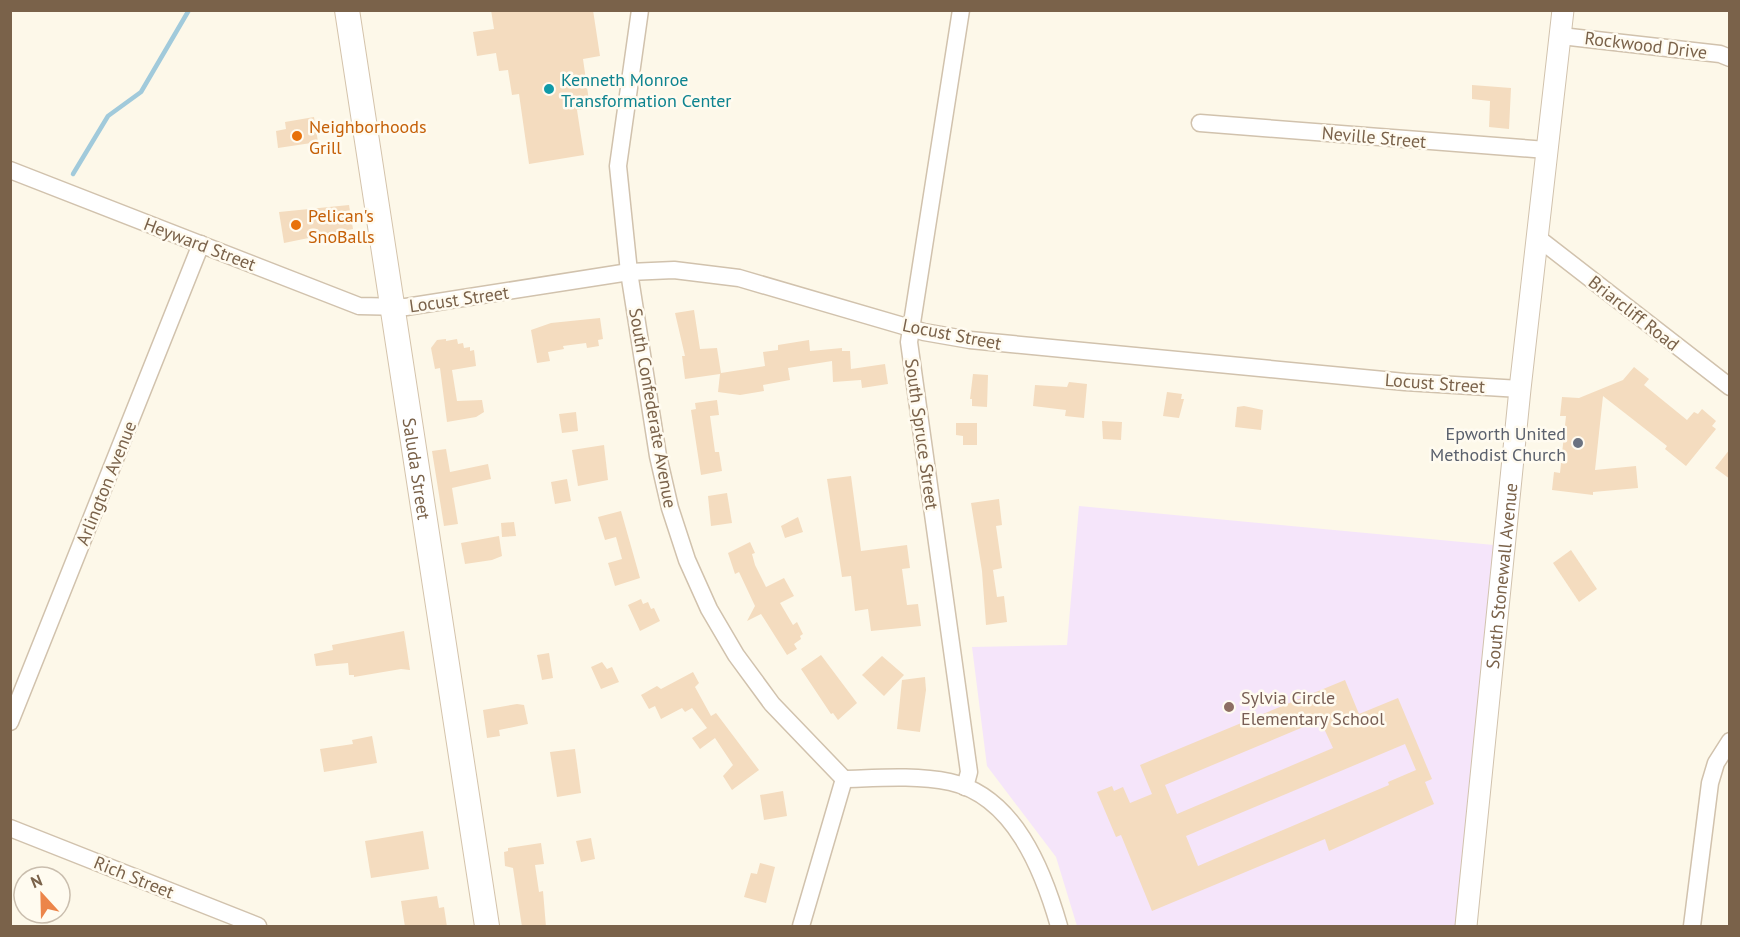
<svg xmlns="http://www.w3.org/2000/svg" width="1740" height="937" font-family="'PT Sans',sans-serif">
<rect width="100%" height="100%" fill="#fdf8e9"/>
<path fill="#f5e5fa" d="M 1079,506 L 1494,545 L 1456,926 L 1077,926 L 1056,857 L 987,766 L 972,647 L 1067,645 Z"/>
<g fill="none" stroke-linecap="round" stroke-linejoin="round">
<path stroke="#a1cadb" stroke-width="4.5" d="M 73,174 L 108,116 L 141,92 L 189,10"/>
</g>
<g fill="#f4dcbf" fill-rule="evenodd">
<path d="M 491,10 L 593,10 L 600,56 L 583,59 L 590,108 L 577,110 L 584,155 L 529,164 L 519,94 L 512,95 L 508,70 L 499,71 L 496,53 L 477,56 L 473,32 L 494,29 Z"/>
<path d="M 1472,85 L 1511,88 L 1509,129 L 1489,127 L 1490,101 L 1472,99 Z"/>
<path d="M 314,117 L 318,142 L 278,148 L 276,131 L 286,129 L 285,122 Z"/>
<path d="M 349,205 L 353,229 L 284,243 L 279,212 Z"/>
<path d="M 694,310 L 700,349 L 717,348 L 721,373 L 765,366 L 763,352 L 778,350 L 778,345 L 809,340 L 810,351 L 842,348 L 842,351 L 850,351 L 851,369 L 885,364 L 888,384 L 862,388 L 861,380 L 833,382 L 832,361 L 788,368 L 790,380 L 763,385 L 764,391 L 740,395 L 718,392 L 720,374 L 685,379 L 682,356 L 685,356 L 675,313 Z"/>
<path d="M 600,318 L 603,339 L 598,340 L 599,346 L 587,348 L 586,343 L 563,346 L 564,349 L 548,352 L 550,361 L 537,363 L 531,330 L 551,323 Z"/>
<path d="M 446,339 L 446,341 L 457,339 L 458,344 L 463,343 L 464,348 L 470,347 L 470,351 L 474,350 L 476,366 L 452,370 L 457,401 L 482,400 L 484,412 L 476,417 L 447,422 L 440,368 L 435,369 L 431,348 L 437,340 Z"/>
<path d="M 1634,367 L 1649,379 L 1644,385 L 1687,420 L 1694,412 L 1698,414 L 1702,409 L 1716,421 L 1712,426 L 1716,429 L 1686,466 L 1665,449 L 1667,446 L 1603,396 L 1595,470 L 1636,466 L 1638,488 L 1593,492 L 1593,495 L 1552,490 L 1554,472 L 1560,473 L 1566,416 L 1560,416 L 1562,397 L 1579,398 L 1623,380 Z"/>
<path d="M 973,374 L 988,375 L 987,407 L 972,406 L 972,399 L 970,399 Z"/>
<path d="M 1069,382 L 1087,384 L 1084,418 L 1065,416 L 1066,410 L 1033,406 L 1035,385 L 1067,387 Z"/>
<path d="M 1167,392 L 1182,394 L 1181,399 L 1184,399 L 1179,418 L 1163,416 Z"/>
<path d="M 717,400 L 719,415 L 710,416 L 715,452 L 719,452 L 722,471 L 701,475 L 691,410 L 696,409 L 695,403 Z"/>
<path d="M 1244,406 L 1263,410 L 1261,430 L 1235,427 L 1237,407 Z"/>
<path d="M 576,412 L 578,431 L 562,433 L 559,414 Z"/>
<path d="M 1102,421 L 1122,422 L 1121,440 L 1103,439 Z"/>
<path d="M 956,423 L 977,423 L 977,445 L 963,445 L 963,436 L 956,435 Z"/>
<path d="M 604,445 L 608,480 L 578,486 L 572,450 Z"/>
<path d="M 446,449 L 450,472 L 488,464 L 491,479 L 452,488 L 458,524 L 444,526 L 432,451 Z"/>
<path d="M 1730,449 L 1730,479 L 1715,468 Z"/>
<path d="M 851,476 L 861,551 L 907,545 L 910,568 L 902,569 L 907,605 L 918,604 L 921,626 L 871,631 L 868,609 L 855,611 L 851,576 L 842,577 L 827,479 Z"/>
<path d="M 567,479 L 571,501 L 555,504 L 551,482 Z"/>
<path d="M 727,493 L 732,523 L 711,526 L 708,496 Z"/>
<path d="M 999,499 L 1002,525 L 996,526 L 1002,568 L 993,570 L 997,597 L 1004,596 L 1007,622 L 986,625 L 982,571 L 971,503 Z"/>
<path d="M 621,511 L 640,578 L 615,586 L 608,563 L 622,559 L 616,537 L 605,540 L 598,517 Z"/>
<path d="M 798,517 L 803,532 L 785,538 L 781,526 Z"/>
<path d="M 514,522 L 516,536 L 502,537 L 501,523 Z"/>
<path d="M 499,536 L 502,556 L 492,560 L 465,564 L 461,543 Z"/>
<path d="M 750,542 L 755,553 L 752,554 L 755,565 L 766,587 L 784,578 L 794,596 L 780,603 L 793,625 L 797,622 L 803,634 L 800,636 L 801,639 L 794,644 L 797,649 L 787,655 L 761,614 L 747,621 L 755,606 L 739,572 L 735,574 L 728,553 Z"/>
<path d="M 1571,550 L 1597,589 L 1579,602 L 1553,563 Z"/>
<path d="M 641,599 L 643,604 L 648,602 L 651,609 L 654,608 L 660,621 L 640,631 L 628,605 Z"/>
<path d="M 404,631 L 410,670 L 401,669 L 354,677 L 354,675 L 349,675 L 348,663 L 316,666 L 314,654 L 333,650 L 332,645 Z"/>
<path d="M 549,653 L 553,678 L 542,680 L 537,655 Z"/>
<path d="M 821,655 L 857,703 L 838,720 L 833,713 L 831,714 L 801,669 Z"/>
<path d="M 882,656 L 904,675 L 884,696 L 862,675 Z"/>
<path d="M 602,662 L 607,669 L 612,667 L 619,682 L 601,689 L 591,667 Z"/>
<path d="M 693,672 L 699,683 L 695,687 L 711,716 L 716,713 L 759,770 L 732,790 L 723,776 L 733,765 L 715,738 L 700,749 L 692,738 L 707,728 L 692,708 L 685,712 L 682,708 L 661,719 L 655,706 L 649,709 L 641,695 L 657,686 L 661,689 Z"/>
<path d="M 925,677 L 926,690 L 920,732 L 897,729 L 902,680 Z"/>
<path d="M 1345,680 L 1359,714 L 1398,698 L 1432,779 L 1425,782 L 1434,804 L 1329,851 L 1325,839 L 1152,911 L 1121,835 L 1116,837 L 1097,792 L 1112,786 L 1114,791 L 1123,787 L 1130,803 L 1152,794 L 1140,765 ZM 1320,720 L 1333,748 L 1177,814 L 1165,785 ZM 1405,744 L 1416,770 L 1388,782 L 1389,785 L 1198,866 L 1186,836 Z"/>
<path d="M 517,704 L 524,705 L 528,724 L 499,730 L 500,736 L 487,738 L 483,710 Z"/>
<path d="M 372,736 L 377,763 L 324,772 L 320,749 L 353,744 L 352,740 Z"/>
<path d="M 575,749 L 581,793 L 557,797 L 550,752 Z"/>
<path d="M 783,791 L 787,816 L 764,820 L 760,795 Z"/>
<path d="M 423,831 L 429,869 L 371,878 L 365,841 Z"/>
<path d="M 591,838 L 595,859 L 581,862 L 576,841 Z"/>
<path d="M 541,843 L 544,864 L 535,865 L 539,892 L 543,891 L 546,927 L 522,927 L 513,868 L 505,866 L 504,852 L 508,851 L 508,848 Z"/>
<path d="M 760,863 L 775,867 L 766,903 L 744,897 L 751,873 L 757,874 Z"/>
<path d="M 437,896 L 439,908 L 444,907 L 447,927 L 405,927 L 401,901 Z"/>
</g>
<g fill="none" stroke-linecap="round" stroke-linejoin="round">
<defs>
<g id="minor">
<path d="M 640,10 L 618,166 L 629,272 L 658,456 L 670,508 L 687,560 L 709,609 L 736,655 L 772,704 L 844,779"/>
<path d="M 961,10 L 909,342 L 969,772 L 965,787"/>
<path d="M 1561,36 L 1720,54 L 1730,58"/>
<path d="M 1200,123 L 1547,150"/>
<path d="M 10,170 L 359,306 L 406,307 L 629,272 L 674,270 L 739,278 L 924,332 L 970,340 L 1405,382 L 1520,389"/>
<path d="M 1538,238 L 1730,387"/>
<path d="M 10,722 L 201,244"/>
<path d="M 844,779 C 879,778 915,775 950,782 C 1014,796 1043,870 1059,926"/>
<path d="M 10,828 L 258,926"/>
<path d="M 801,926 L 844,779"/>
<path d="M 1692,926 L 1710,783 L 1716,763 L 1730,741"/>
</g>
<g id="tertiary">
<path id="s1" d="M 1466,926 L 1520,389 L 1563,10"/>
</g>
<g id="secondary">
<path id="s2" d="M 347,10 L 487,926"/>
</g>
</defs>
<use href="#minor" stroke="#d1c2ad" stroke-width="19"/>
<use href="#tertiary" stroke="#d1c2ad" stroke-width="23"/>
<use href="#secondary" stroke="#d4c3ab" stroke-width="26"/>
<use href="#minor" stroke="#fff" stroke-width="16"/>
<use href="#tertiary" stroke="#fff" stroke-width="21"/>
<use href="#secondary" stroke="#fff" stroke-width="24"/>
</g>
<circle fill="#0f9aa8" stroke="#fffbf0" stroke-width="2" cx="549" cy="89" r="6"/>
<g fill="#e8710a" stroke="#fffbf0" stroke-width="2">
<circle cx="297" cy="136" r="6"/>
<circle cx="296" cy="225" r="6"/>
</g>
<circle fill="#6b7280" stroke="#fffbf0" stroke-width="2" cx="1578" cy="443" r="6"/>
<circle fill="#8d6e63" stroke="#fffbf0" stroke-width="2" cx="1229" cy="707" r="6"/>
<g text-anchor="middle" dominant-baseline="central" stroke-width="5" stroke-linejoin="round" paint-order="stroke">
<g font-size="18" fill="#7a624a" stroke="#fffbf0">
<text transform="translate(1646 45) rotate(7)">Rockwood Drive</text>
<text transform="translate(1374 137) rotate(5)">Neville Street</text>
<text transform="translate(200 244) rotate(21)">Heyward Street</text>
<text transform="translate(459 299) rotate(-8)">Locust Street</text>
<text transform="translate(1634 313) rotate(38)">Briarcliff Road</text>
<text transform="translate(952 334) rotate(11)">Locust Street</text>
<text transform="translate(1435 383) rotate(4)">Locust Street</text>
<text transform="translate(653 408) rotate(80)">South Confederate Avenue</text>
<text transform="translate(922 434) rotate(82)">South Spruce Street</text>
<text stroke="none"><textPath href="#s2" startOffset="464">Saluda Street</textPath></text>
<text transform="translate(106 483) rotate(-68)">Arlington Avenue</text>
<text stroke="none"><textPath href="#s1" startOffset="352">South Stonewall Avenue</textPath></text>
<text transform="translate(134 877) rotate(22)">Rich Street</text>
</g>
<g font-size="18" fill="#0d838f" stroke="#fffbf0" text-anchor="start">
<text x="561" y="79">Kenneth Monroe<tspan x="561" dy="21">Transformation Center</tspan></text>
</g>
<g font-size="18" fill="#c56008" stroke="#fffbf0" text-anchor="start">
<text x="309" y="126">Neighborhoods<tspan x="309" dy="21">Grill</tspan></text>
<text x="308" y="215">Pelican's<tspan x="308" dy="21">SnoBalls</tspan></text>
</g>
<g font-size="18" fill="#5b616d" stroke="#fffbf0" text-anchor="end">
<text x="1566" y="433">Epworth United<tspan x="1566" dy="21">Methodist Church</tspan></text>
</g>
<g font-size="18" fill="#785e54" stroke="#fffbf0" text-anchor="start">
<text x="1241" y="697">Sylvia Circle<tspan x="1241" dy="21">Elementary School</tspan></text>
</g>
</g>
<rect width="1740" height="937" fill="none" stroke="#7a624a" stroke-width="24"/>
<g transform="translate(42 895) rotate(338)"><circle r="28" fill="#fffbf0" stroke="#cabeae" stroke-width="1.5"/>
<path d="M0-4.5L10 22L0 15L-10 22Z" fill="#ec854a"/>
<text y="-9" font-size="16" font-weight="bold" text-anchor="middle" fill="#7a624a">N</text>
</g>
</svg>
